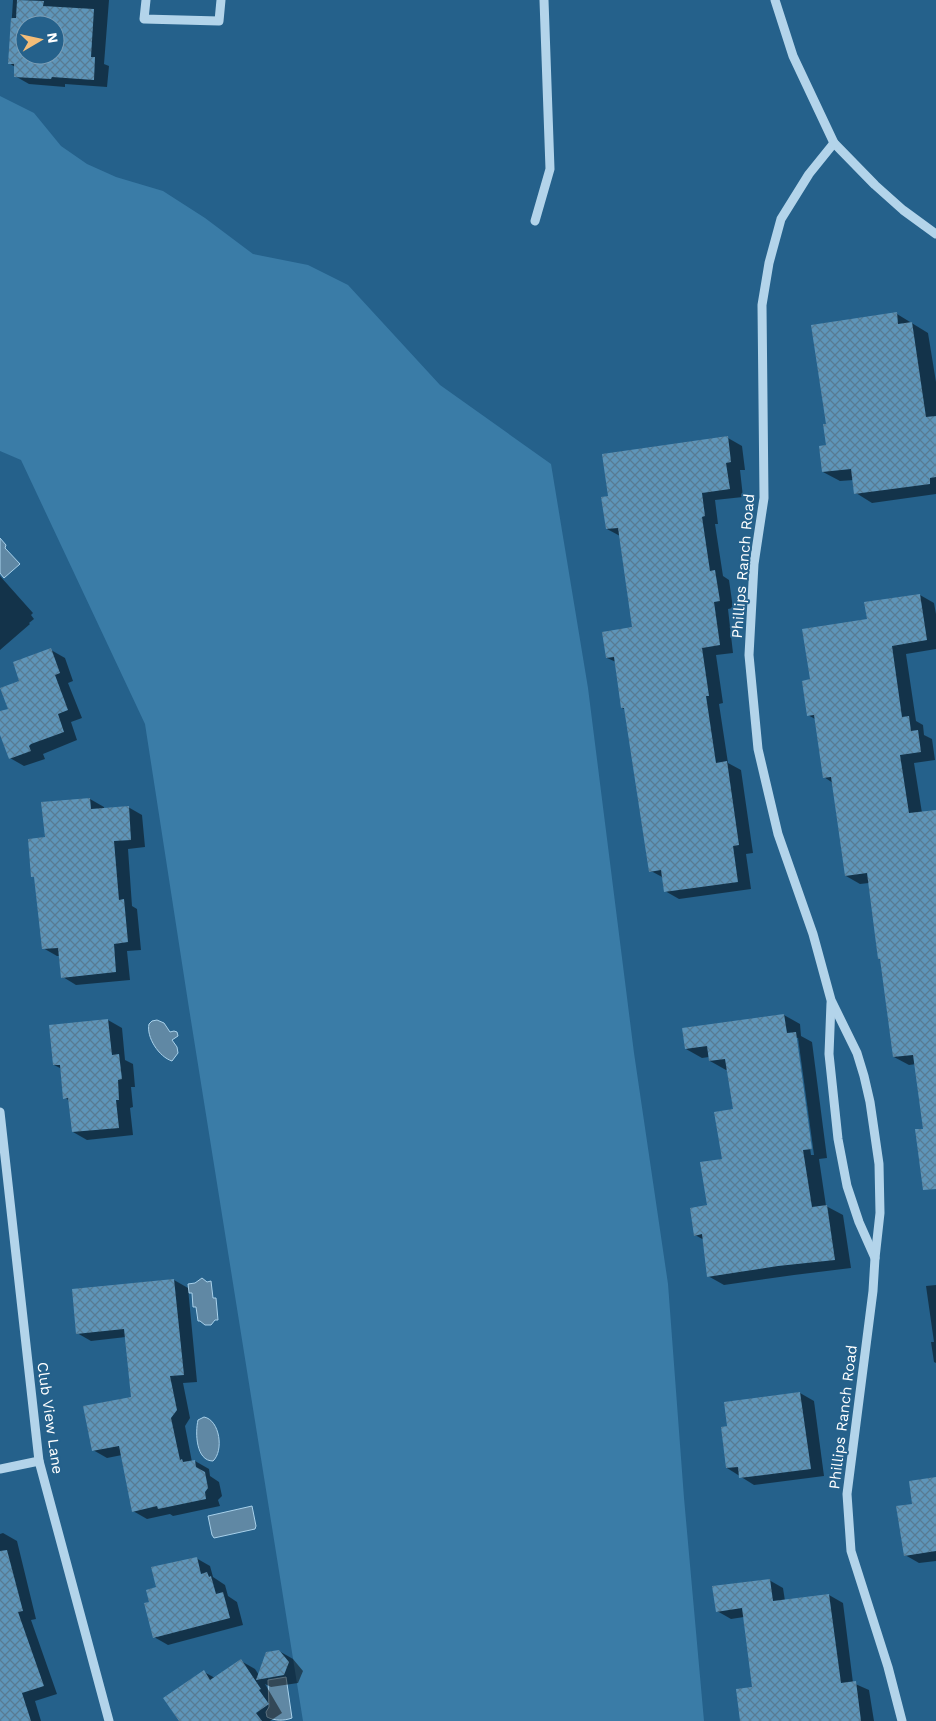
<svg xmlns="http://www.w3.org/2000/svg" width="936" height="1721" font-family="'Work Sans',sans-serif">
<defs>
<pattern id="building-cross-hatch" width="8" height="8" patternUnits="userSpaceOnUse" patternTransform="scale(1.25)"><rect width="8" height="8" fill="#5e95b9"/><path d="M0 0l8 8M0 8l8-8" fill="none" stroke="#587b93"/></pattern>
</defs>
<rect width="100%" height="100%" fill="#25618b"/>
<path fill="#3a7ca7" d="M 0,96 L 34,113 L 61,146 L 87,164 L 116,177 L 163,191 L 205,218 L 253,254 L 308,265 L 348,285 L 440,385 L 551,464 L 588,688 L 634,1053 L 668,1284 L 684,1498 L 704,1721 L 303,1721 L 188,1002 L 145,724 L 21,460 L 0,451 Z"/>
<g fill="#6088a4" stroke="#a8d1eb">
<path d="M 0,538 L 6,545 L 5,548 L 20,564 L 4,578 L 0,573 Z"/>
<path d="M 157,1020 L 164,1023 L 170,1032 L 174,1031 L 177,1032 L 178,1036 L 172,1040 L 177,1047 L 178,1053 L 172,1061 C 159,1057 146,1037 149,1024 L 152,1021 Z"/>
<path d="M 202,1278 L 207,1282 L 211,1281 L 213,1298 L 216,1298 L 218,1320 L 215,1320 L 211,1325 L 205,1325 L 200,1321 L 198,1321 L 196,1307 L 193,1307 L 192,1293 L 189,1293 L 188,1284 L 195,1283 Z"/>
<path d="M 204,1417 C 220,1420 224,1451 213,1461 C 196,1461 195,1433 198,1420 Z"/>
<path d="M 252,1506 L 256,1526 L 255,1529 L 214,1538 L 212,1535 L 208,1516 Z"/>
<path d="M 286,1677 L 292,1718 C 284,1721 275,1721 267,1717 L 266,1712 L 269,1707 L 268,1680 Z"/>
</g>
<g fill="#0007" fill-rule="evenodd">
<path d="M 13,0 L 109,0 L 104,64 L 109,66 L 107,87 L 65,84 L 65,87 L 29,84 L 15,76 L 15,67 L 9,63 ZM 25,25 L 55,25 L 55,55 L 25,55 Z"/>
<path d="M 897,314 L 928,333 L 936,382 L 936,494 L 872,503 L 856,493 L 854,480 L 840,481 L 823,472 L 827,446 L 828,425 Z"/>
<path d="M 728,438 L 742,446 L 745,470 L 740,470 L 743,497 L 715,500 L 718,524 L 715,524 L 723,576 L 729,580 L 733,608 L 728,609 L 733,653 L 716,655 L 723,703 L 719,704 L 728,763 L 741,770 L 753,853 L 746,854 L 751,889 L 679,899 L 665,891 L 664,878 L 651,871 L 626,710 L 622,708 L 616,662 L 607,658 L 634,628 L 620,536 L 607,529 L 609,497 Z"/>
<path d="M 0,576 L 33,613 L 31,615 L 34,619 L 29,623 L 30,624 L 0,650 Z"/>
<path d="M 920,595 L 934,603 L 936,614 L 936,649 L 906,654 L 916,721 L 923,725 L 924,735 L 932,739 L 935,760 L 914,763 L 922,813 L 936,811 L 936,1172 L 925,1130 L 916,1064 L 909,1065 L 894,1057 L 882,960 L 879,959 L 869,883 L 860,884 L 846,876 L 833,783 L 824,777 L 815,719 L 808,715 L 812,680 L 868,621 Z"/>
<path d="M 51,650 L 65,658 L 73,681 L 68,683 L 82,718 L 71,722 L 77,740 L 43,754 L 45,759 L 24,766 L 10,758 L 0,731 L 0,713 L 9,709 L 21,682 Z"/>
<path d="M 90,799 L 104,807 L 104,809 L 128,807 L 142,815 L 145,847 L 128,849 L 132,906 L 137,909 L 141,950 L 127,951 L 130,980 L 76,985 L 63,977 L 60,956 L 57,956 L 43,948 L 36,878 L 32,876 L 46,839 L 43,803 Z"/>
<path d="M 784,1015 L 800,1024 L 801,1036 L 812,1042 L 827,1158 L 819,1159 L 826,1206 L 843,1215 L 851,1268 L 794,1275 L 724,1285 L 708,1276 L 704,1240 L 695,1235 L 708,1206 L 723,1160 L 734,1110 L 728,1069 L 726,1070 L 710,1061 L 709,1057 L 702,1058 L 686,1049 ZM 796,1038 L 798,1038 L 814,1155 L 811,1155 Z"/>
<path d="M 108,1020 L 122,1028 L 125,1060 L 133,1064 L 135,1087 L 131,1087 L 133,1107 L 130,1108 L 133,1135 L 87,1140 L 73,1132 L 70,1101 L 65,1098 L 62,1069 L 54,1065 Z"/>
<path d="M 174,1280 L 188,1288 L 197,1382 L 183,1383 L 190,1418 L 185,1426 L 192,1462 L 195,1461 L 209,1469 L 210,1476 L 219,1482 L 222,1496 L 218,1500 L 220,1506 L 173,1516 L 170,1514 L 147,1519 L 133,1511 L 122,1455 L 107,1458 L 93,1450 L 132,1398 L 126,1337 L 91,1341 L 77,1333 Z"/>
<path d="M 936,1285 L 936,1363 L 934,1362 L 931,1342 L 934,1342 L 926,1286 Z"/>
<path d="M 800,1393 L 814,1401 L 824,1476 L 754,1485 L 727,1468 L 729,1427 Z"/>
<path d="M 936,1478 L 936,1561 L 919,1563 L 905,1555 L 913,1505 Z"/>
<path d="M 3,1533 L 17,1541 L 36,1619 L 31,1620 L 57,1694 L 35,1701 L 41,1721 L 0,1721 L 0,1534 Z"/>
<path d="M 196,1558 L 210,1566 L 213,1577 L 225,1585 L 228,1596 L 237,1602 L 243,1625 L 168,1645 L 154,1637 L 151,1603 L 158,1588 Z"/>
<path d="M 769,1580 L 783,1588 L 785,1601 L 829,1595 L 843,1603 L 853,1683 L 869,1690 L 874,1721 L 741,1721 L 753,1688 L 744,1617 L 731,1619 L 717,1611 Z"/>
<path d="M 279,1651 L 293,1659 L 303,1671 L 298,1683 L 271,1687 L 265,1684 L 282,1713 L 270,1721 L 180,1721 L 204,1672 L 215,1678 L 241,1661 L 255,1669 L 259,1675 Z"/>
</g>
<g fill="url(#building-cross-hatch)" fill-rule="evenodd">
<path d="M 17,0 L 44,1 L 43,6 L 94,9 L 91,57 L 95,57 L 94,80 L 52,77 L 51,79 L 14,77 L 14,64 L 8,64 L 11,18 L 16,18 ZM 25,25 L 55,25 L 55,55 L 25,55 Z"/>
<path d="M 897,312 L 898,324 L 912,322 L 926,417 L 936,416 L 936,477 L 930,478 L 930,484 L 854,494 L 851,469 L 822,472 L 819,446 L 826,445 L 823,424 L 826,424 L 811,325 Z"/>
<path d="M 728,436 L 731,462 L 726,463 L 730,489 L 702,493 L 705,516 L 702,517 L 710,571 L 715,570 L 720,601 L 714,602 L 720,645 L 702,648 L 709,696 L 706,696 L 716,763 L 727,761 L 739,845 L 733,846 L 738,882 L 664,892 L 661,870 L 649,872 L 624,708 L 621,708 L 614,657 L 606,658 L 602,632 L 632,627 L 618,528 L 606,529 L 601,497 L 608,496 L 602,454 Z"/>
<path d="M 920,594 L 927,640 L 892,646 L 902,717 L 909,716 L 911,731 L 918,730 L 921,752 L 900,755 L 909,813 L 936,810 L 936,1189 L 923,1190 L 915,1129 L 923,1129 L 913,1055 L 893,1057 L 880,959 L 878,959 L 867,873 L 845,876 L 831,777 L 823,778 L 814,715 L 807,716 L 802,681 L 810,679 L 802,629 L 867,619 L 864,602 Z"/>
<path d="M 51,648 L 60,673 L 55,675 L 68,710 L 58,714 L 64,732 L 31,744 L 29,746 L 31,751 L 9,759 L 0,735 L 0,711 L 8,709 L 0,688 L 19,681 L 13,662 Z"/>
<path d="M 90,798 L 91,809 L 129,806 L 131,840 L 114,841 L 119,900 L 124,899 L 128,942 L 114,944 L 116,972 L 61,978 L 58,948 L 42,949 L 34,877 L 31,877 L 28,839 L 45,837 L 41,802 Z"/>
<path d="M 784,1014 L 787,1033 L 796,1032 L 812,1149 L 803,1150 L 812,1207 L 827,1205 L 835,1260 L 778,1266 L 707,1277 L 702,1234 L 694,1236 L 690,1208 L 707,1205 L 700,1162 L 722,1159 L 714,1112 L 733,1109 L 725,1059 L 709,1061 L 707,1046 L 685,1049 L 682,1028 Z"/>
<path d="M 108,1019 L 112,1055 L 119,1054 L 122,1079 L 118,1080 L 119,1100 L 116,1100 L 119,1128 L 72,1132 L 68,1098 L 63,1099 L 60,1065 L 53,1065 L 49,1025 Z"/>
<path d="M 174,1279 L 184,1375 L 170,1376 L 177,1410 L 171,1418 L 180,1460 L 182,1459 L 183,1462 L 195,1460 L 196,1467 L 205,1472 L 208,1488 L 205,1492 L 206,1499 L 158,1509 L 157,1506 L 132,1512 L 119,1446 L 92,1451 L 83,1406 L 131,1397 L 124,1329 L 76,1334 L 72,1289 Z"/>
<path d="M 800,1392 L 811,1469 L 739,1478 L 738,1467 L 726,1468 L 721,1427 L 727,1426 L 724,1402 Z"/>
<path d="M 936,1477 L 936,1551 L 904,1556 L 896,1506 L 912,1504 L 909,1481 Z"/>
<path d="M 7,1550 L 23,1611 L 18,1612 L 44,1686 L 22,1693 L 31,1721 L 0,1721 L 0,1551 Z"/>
<path d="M 197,1557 L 201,1574 L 207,1572 L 209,1577 L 211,1576 L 216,1594 L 223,1592 L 230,1618 L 153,1638 L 144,1603 L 149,1602 L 146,1590 L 156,1587 L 151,1567 Z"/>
<path d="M 770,1579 L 773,1601 L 829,1594 L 841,1683 L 856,1681 L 861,1721 L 740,1721 L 736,1689 L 752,1687 L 742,1608 L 716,1612 L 712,1586 Z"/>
<path d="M 279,1650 L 289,1662 L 284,1675 L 256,1680 L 266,1652 Z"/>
<path d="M 241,1659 L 261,1689 L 259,1690 L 269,1704 L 256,1713 L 262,1721 L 179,1721 L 163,1698 L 204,1670 L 210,1680 Z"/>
</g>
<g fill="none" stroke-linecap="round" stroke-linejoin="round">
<g stroke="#b3d4ea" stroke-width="9">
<path d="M 146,0 L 144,19 L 219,21 L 221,0"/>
<path d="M 775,0 L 793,56 L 834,143 L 875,185 L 903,210 L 936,234"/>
<path d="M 834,143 L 809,174 L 781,219 L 769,263 L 762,305 L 764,498 L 754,564 L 749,655 L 758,749 L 778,834 L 813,934 L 831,1000 L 857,1053 L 864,1076 L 870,1102 L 879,1164 L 880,1213 L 875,1258 L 873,1291 L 847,1494 L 851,1551 L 888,1667 L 902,1721"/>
<path d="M 535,221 L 550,169 L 544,0"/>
<path d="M 831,1003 L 829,1054 L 838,1139 L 847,1186 L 859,1222 L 875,1258"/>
<path d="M 0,1112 L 39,1461 L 109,1721"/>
<path d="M 0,1469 L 39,1461"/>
</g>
</g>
<g text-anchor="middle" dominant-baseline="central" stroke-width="4" stroke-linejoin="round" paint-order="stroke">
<g font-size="15" fill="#fff" stroke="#25618b">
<text transform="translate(743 566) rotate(-85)">Phillips Ranch Road</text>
<text transform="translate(843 1417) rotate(-83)">Phillips Ranch Road</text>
<text transform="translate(50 1418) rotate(82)">Club View Lane</text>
</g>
</g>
<g transform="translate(40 40) rotate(81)"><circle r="24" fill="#25618b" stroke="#7ca0b9"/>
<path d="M0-4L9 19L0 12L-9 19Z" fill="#f3bd78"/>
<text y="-8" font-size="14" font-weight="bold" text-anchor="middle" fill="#ffffff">N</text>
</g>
</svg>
